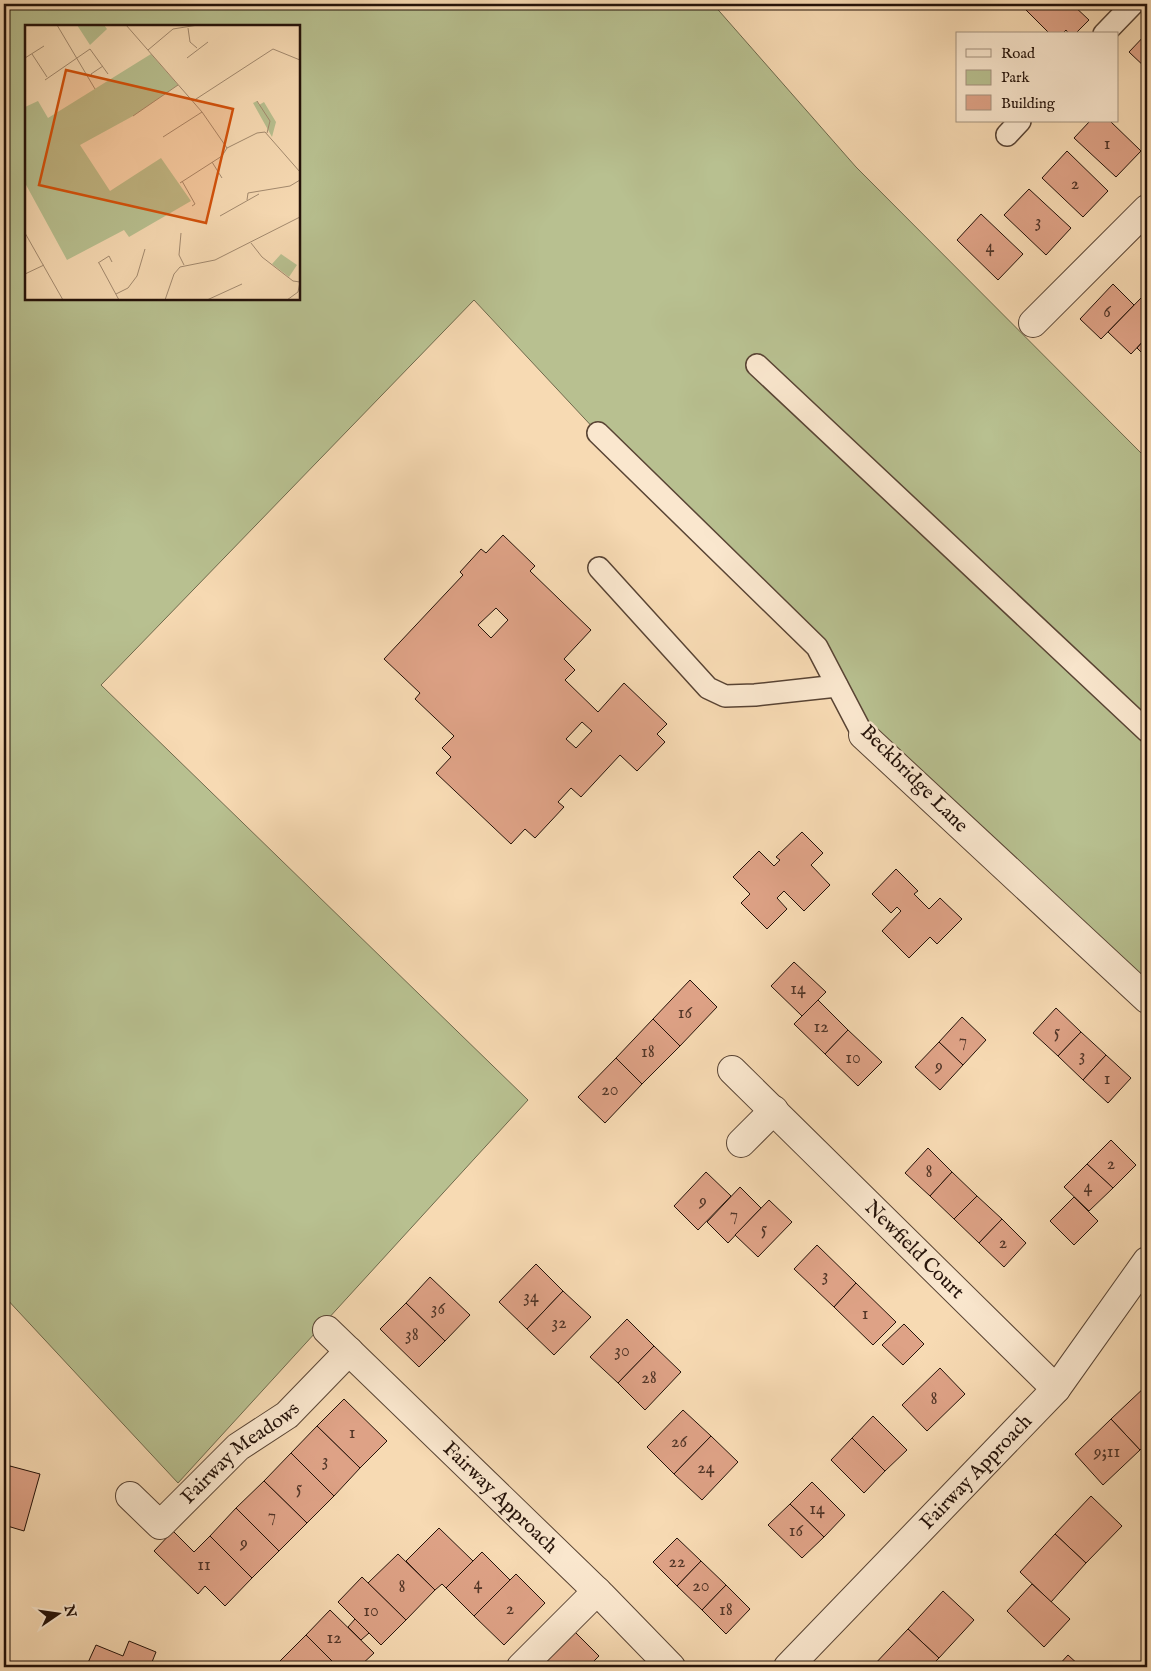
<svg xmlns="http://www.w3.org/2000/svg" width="1151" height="1671" font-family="'IM FELL English',serif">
<rect width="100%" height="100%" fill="#f7dab3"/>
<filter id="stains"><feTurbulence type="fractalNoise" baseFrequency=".004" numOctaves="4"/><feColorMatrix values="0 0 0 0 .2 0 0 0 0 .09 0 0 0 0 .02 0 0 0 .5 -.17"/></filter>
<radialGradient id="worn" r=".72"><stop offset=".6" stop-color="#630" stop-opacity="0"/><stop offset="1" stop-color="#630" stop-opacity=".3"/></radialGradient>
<path fill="#b8c090" stroke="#6e694c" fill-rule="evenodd" d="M 4,4 L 713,4 L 856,167 L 1147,459 L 1147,999 L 863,735 L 817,647 L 598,433 L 474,300 L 101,685 L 528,1100 L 178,1483 L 4,1296 ZM 26,26 L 299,26 L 299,299 L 26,299 Z"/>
<g fill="#dea286" stroke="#241209" fill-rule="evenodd">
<path d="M 1022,4 L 1072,4 L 1089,20 L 1075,34 L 1069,34 L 1066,30 L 1062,34 L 1050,34 L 1021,5 Z"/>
<path d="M 1147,33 L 1147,69 L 1129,52 Z"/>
<path d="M 1090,121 L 1110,121 L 1141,151 L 1116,177 L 1074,138 Z"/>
<path d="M 1067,151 L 1108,191 L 1083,217 L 1042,178 Z"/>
<path d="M 1029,189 L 1071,228 L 1046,255 L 1004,215 Z"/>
<path d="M 981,214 L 1023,254 L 998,280 L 957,240 Z"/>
<path d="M 1113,284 L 1134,305 L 1101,339 L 1080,319 Z"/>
<path d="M 1141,298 L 1147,304 L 1147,337 L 1131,354 L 1108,332 Z"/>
<path d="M 1147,337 L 1147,358 L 1137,348 Z"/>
<path d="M 503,535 L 535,566 L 530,571 L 591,630 L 564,659 L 575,670 L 565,680 L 598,712 L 624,683 L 667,724 L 657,734 L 665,742 L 637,771 L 620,755 L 581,797 L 571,788 L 558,802 L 564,807 L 535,838 L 525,829 L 511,844 L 436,773 L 451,757 L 442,748 L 454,736 L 415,699 L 420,693 L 384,659 L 463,575 L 460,572 L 481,549 L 486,553 ZM 496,608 L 508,620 L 491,638 L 478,625 ZM 582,722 L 592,731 L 576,748 L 566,739 Z"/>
<path d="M 802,832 L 823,853 L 811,865 L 830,885 L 804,911 L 784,891 L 777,898 L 787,909 L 767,929 L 741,903 L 750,894 L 733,877 L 759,851 L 774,866 L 780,860 L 776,857 Z"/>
<path d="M 896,869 L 918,891 L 914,894 L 929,909 L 940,898 L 962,919 L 937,944 L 930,937 L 909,958 L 882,931 L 901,911 L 897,907 L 891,913 L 872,894 Z"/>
<path d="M 794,962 L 826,992 L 802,1016 L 771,986 Z"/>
<path d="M 690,980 L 717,1007 L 680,1046 L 653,1019 Z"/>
<path d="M 818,1000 L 848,1030 L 825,1054 L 794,1024 Z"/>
<path d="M 1056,1008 L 1081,1032 L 1058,1056 L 1033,1033 Z"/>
<path d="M 962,1017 L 986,1040 L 963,1065 L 939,1042 Z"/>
<path d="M 653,1019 L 680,1046 L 642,1084 L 616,1058 Z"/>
<path d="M 848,1030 L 882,1062 L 858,1086 L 825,1054 Z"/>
<path d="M 1081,1032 L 1106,1055 L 1083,1080 L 1058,1056 Z"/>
<path d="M 939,1042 L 963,1065 L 940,1090 L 915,1067 Z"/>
<path d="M 1106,1055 L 1131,1078 L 1108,1103 L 1083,1080 Z"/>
<path d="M 616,1058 L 642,1084 L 605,1123 L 578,1097 Z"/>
<path d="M 1111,1140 L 1136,1165 L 1113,1188 L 1087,1164 Z"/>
<path d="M 928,1148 L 952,1172 L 930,1196 L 905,1173 Z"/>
<path d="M 1087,1164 L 1113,1188 L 1089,1211 L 1064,1187 Z"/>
<path d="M 706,1172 L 731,1196 L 698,1230 L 674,1206 Z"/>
<path d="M 952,1172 L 977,1196 L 954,1219 L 930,1196 Z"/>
<path d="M 740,1187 L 761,1208 L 728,1243 L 707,1222 Z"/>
<path d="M 977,1196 L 1002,1219 L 979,1243 L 954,1219 Z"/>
<path d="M 1074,1197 L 1098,1221 L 1074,1245 L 1050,1221 Z"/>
<path d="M 769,1200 L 792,1222 L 758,1257 L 735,1235 Z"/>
<path d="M 1002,1219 L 1026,1243 L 1004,1267 L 979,1243 Z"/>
<path d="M 817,1245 L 856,1283 L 834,1307 L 794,1269 Z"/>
<path d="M 536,1264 L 563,1291 L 527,1329 L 499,1302 Z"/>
<path d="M 430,1277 L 470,1315 L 445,1341 L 406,1303 Z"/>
<path d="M 856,1283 L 896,1322 L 873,1345 L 834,1307 Z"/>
<path d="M 563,1291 L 591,1317 L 554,1355 L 527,1329 Z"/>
<path d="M 406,1303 L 445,1341 L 419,1367 L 380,1329 Z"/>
<path d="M 627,1319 L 654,1346 L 618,1383 L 590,1357 Z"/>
<path d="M 904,1324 L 924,1344 L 903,1365 L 882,1345 Z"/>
<path d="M 654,1346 L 681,1372 L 645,1410 L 618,1383 Z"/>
<path d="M 940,1368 L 965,1394 L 927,1431 L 902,1405 Z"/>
<path d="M 1147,1385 L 1147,1443 L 1140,1450 L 1111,1419 Z"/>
<path d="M 344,1399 L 387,1441 L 360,1468 L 317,1426 Z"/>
<path d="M 683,1410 L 711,1436 L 674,1474 L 647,1447 Z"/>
<path d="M 873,1416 L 907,1450 L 885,1471 L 852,1438 Z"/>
<path d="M 1111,1419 L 1140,1450 L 1103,1485 L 1075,1454 Z"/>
<path d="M 317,1426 L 360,1468 L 334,1496 L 291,1453 Z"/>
<path d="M 711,1436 L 738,1462 L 702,1500 L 674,1474 Z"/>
<path d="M 852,1438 L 885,1471 L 864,1493 L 831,1460 Z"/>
<path d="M 291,1453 L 334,1496 L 307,1523 L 264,1481 Z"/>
<path d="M 10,1466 L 40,1474 L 24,1531 L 4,1525 L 4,1475 L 7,1476 Z"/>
<path d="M 264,1481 L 307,1523 L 279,1551 L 236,1508 Z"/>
<path d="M 812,1482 L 845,1515 L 824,1537 L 790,1504 Z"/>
<path d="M 1091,1496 L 1122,1526 L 1086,1563 L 1055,1534 Z"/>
<path d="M 790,1504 L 824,1537 L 802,1558 L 768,1525 Z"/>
<path d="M 236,1508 L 279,1551 L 252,1578 L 210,1536 Z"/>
<path d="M 439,1528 L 473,1561 L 446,1588 L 442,1584 L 435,1590 L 406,1561 Z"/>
<path d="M 173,1531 L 194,1552 L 210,1536 L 252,1578 L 225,1606 L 205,1586 L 198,1594 L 154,1551 Z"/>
<path d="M 1055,1534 L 1086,1563 L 1051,1602 L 1020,1572 Z"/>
<path d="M 677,1538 L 701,1561 L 677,1586 L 653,1562 Z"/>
<path d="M 482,1552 L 510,1580 L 474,1616 L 446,1588 Z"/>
<path d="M 398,1554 L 435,1590 L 406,1620 L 368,1583 Z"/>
<path d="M 701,1561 L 726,1585 L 702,1610 L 677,1586 Z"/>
<path d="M 516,1574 L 545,1603 L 504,1645 L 474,1616 Z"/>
<path d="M 362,1577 L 406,1620 L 381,1645 L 338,1602 Z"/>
<path d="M 1032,1584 L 1070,1619 L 1044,1647 L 1007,1611 Z"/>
<path d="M 726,1585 L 750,1609 L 726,1634 L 702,1610 Z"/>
<path d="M 943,1591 L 974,1620 L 939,1658 L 908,1629 Z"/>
<path d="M 330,1610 L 374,1653 L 359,1667 L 338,1667 L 306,1635 Z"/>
<path d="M 355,1619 L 369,1633 L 361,1640 L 348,1627 Z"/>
<path d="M 572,1629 L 599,1656 L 588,1667 L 534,1667 Z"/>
<path d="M 908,1629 L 939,1658 L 930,1667 L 872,1667 Z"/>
<path d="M 306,1635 L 338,1667 L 285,1667 L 279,1662 Z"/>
<path d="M 129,1641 L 156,1652 L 150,1667 L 86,1667 L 96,1645 L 123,1656 Z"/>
<path d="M 1068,1655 L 1081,1667 L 1057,1667 Z"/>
</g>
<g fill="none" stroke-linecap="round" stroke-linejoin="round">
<defs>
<g id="lane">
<path d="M 1104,34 L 1133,4"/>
<path d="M 1007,135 L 1020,121"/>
<path d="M 757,365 L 1147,731"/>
<path d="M 598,433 L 817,647 L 863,735"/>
<path d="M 599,568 L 708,688 L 725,696 L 755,695 L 837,686"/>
</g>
<g id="street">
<path d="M 1033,323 L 1147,209"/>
<path d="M 863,735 L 1147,999"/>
<path id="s1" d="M 732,1070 L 1056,1389"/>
<path d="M 741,1143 L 774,1110"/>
<path id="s2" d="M 327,1330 L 601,1595 L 671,1667"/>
<path id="s3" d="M 130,1496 L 160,1525 L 238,1447 L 287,1415 L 349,1351"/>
<path d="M 521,1667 L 597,1591"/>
<path id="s4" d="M 788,1667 L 1056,1389 L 1147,1261"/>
</g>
</defs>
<use href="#lane" stroke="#594434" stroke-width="24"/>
<use href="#street" stroke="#594434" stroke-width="30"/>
<use href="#lane" stroke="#fae7ce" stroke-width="21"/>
<use href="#street" stroke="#fae7ce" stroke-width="28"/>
</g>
<g text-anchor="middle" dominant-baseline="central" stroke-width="5" stroke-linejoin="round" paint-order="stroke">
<g font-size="18" fill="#523628">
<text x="1107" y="144">1</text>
<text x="1075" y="184">2</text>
<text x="1038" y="222">3</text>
<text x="990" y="247">4</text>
<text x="1107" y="312">6</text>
<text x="798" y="989">14</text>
<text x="685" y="1013">16</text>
<text x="821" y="1027">12</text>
<text x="1057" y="1032">5</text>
<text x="963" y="1041">7</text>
<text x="648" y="1052">18</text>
<text x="1082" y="1056">3</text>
<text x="853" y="1058">10</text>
<text x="939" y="1066">9</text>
<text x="1107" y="1079">1</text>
<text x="610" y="1090">20</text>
<text x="1111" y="1164">2</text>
<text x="929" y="1172">8</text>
<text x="1088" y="1187">4</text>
<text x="703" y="1201">9</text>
<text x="734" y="1215">7</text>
<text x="764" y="1229">5</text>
<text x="1003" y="1243">2</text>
<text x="825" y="1276">3</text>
<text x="531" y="1297">34</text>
<text x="438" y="1309">36</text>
<text x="865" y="1314">1</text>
<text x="559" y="1323">32</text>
<text x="412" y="1335">38</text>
<text x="622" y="1351">30</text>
<text x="649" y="1378">28</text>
<text x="934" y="1399">8</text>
<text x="352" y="1433">1</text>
<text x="679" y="1442">26</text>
<text x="1107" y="1452">9;11</text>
<text x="325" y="1461">3</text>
<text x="706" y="1468">24</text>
<text x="299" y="1488">5</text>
<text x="817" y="1509">14</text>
<text x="272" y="1516">7</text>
<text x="796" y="1531">16</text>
<text x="244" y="1543">9</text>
<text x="677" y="1562">22</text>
<text x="204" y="1565">11</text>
<text x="478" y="1584">4</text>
<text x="701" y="1586">20</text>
<text x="402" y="1587">8</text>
<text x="510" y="1609">2</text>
<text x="726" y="1610">18</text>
<text x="371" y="1611">10</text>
<text x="334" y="1638">12</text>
</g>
<g font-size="20" fill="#241209" stroke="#fae7ce">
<text transform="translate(914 779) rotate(45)">Beckbridge Lane</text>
<text stroke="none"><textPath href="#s1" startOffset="256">Newfield Court</textPath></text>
<text stroke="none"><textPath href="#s3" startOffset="150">Fairway Meadows</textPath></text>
<text stroke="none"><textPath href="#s4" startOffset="271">Fairway Approach</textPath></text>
<text stroke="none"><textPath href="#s2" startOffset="241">Fairway Approach</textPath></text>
</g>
</g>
<g transform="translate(25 25)">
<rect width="275" height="275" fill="#f7dab3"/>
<path d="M 52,0 L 79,0 L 82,4 L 65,20 ZM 126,29 L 153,60 L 108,91 L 55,120 L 85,166 L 136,133 L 166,176 L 104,212 L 99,205 L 42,235 L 0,158 L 0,82 L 13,76 L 23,93 ZM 232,76 L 234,80 L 239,77 L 251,97 L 247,112 L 228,78 ZM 256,229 L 272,240 L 264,252 L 247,239 Z" fill="#b8c090"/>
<path fill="none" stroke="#a38a6f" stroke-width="1" d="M 32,0 L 70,64M 101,0 L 177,87 L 202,123 L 232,108 L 240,107 L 275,147M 163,3 L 165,17 L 172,23M 123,25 L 148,4 L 173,0M 7,29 L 22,52M 0,33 L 19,21M 162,33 L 183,17M 68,52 L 66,49 L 78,41M 20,55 L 65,24 L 83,49M 168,76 L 248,24 L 275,35M 232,76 L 245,96 L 242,108M 108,91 L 153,60M 138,112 L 177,87M 187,137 L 197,153M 157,156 L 170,179 L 167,181M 155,158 L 197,131 L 202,123M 222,175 L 223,168 L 265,161 L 275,155M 195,191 L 234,169M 0,208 L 38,275M 156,208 L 154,230 L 159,240M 226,218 L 237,232 L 268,256 L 275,257M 73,238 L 84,231 L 87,237M 74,238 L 94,275M 0,249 L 19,240M 91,269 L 103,263 L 112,251 L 120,224M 140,275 L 149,249 L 155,242 L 190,235 L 275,192M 182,275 L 217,259M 262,275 L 273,267 L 275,257"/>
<path fill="#d4520c" fill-opacity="0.15" stroke="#d4520c" stroke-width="2.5" d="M 41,45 L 208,84 L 181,198 L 14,160 Z"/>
<rect width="275" height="275" fill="none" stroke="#241209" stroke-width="2.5"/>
</g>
<rect width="1151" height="1671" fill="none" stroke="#f7dab3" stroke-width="20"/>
<rect x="5" y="5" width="1141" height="1661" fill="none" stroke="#241209" stroke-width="2.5"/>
<rect x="10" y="10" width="1131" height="1651" fill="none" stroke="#241209"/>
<rect x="956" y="32" width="162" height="90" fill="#fae7ce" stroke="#a4927f"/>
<rect x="966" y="49" width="25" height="8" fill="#fae7ce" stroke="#a4927f"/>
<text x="1001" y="58" font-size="15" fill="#241209">Road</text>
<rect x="966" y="70" width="25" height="15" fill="#b8c090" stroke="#a4927f"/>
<text x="1001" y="82" font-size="15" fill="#241209">Park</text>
<rect x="966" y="95" width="25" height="15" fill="#dea286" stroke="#a4927f"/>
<text x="1001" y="108" font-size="15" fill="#241209">Building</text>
<g transform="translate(58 1614) rotate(77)" stroke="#fae7ce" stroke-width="4" paint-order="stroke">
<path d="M0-4L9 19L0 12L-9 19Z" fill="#241209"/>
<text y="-8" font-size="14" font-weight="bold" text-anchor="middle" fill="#241209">N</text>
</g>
<rect width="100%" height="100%" filter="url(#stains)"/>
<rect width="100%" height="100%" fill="url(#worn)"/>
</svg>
